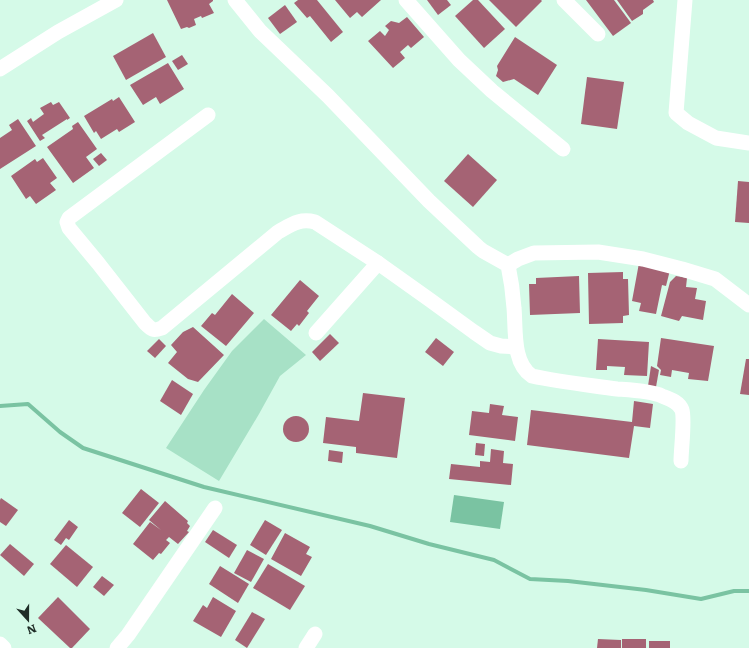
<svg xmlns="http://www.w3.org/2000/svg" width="749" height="648" font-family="Literata,serif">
<rect width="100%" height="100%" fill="#d5fae8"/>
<path fill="#a7e1c6" d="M 264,319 L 306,355 L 280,376 L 259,414 L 219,481 L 166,448 L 204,390 L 232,351 Z"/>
<path fill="#7ac3a2" d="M 454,495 L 504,502 L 500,529 L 450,522 Z"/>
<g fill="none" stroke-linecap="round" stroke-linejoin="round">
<path stroke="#7ac3a2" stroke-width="4" d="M 0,406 L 28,404 L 60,432 L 83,448 L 204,487 L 370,526 L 429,544 L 494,560 L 530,579 L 568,581 L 646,590 L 701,599 L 734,591 L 749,591"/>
</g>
<g fill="#a56374">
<path d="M 167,0 L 213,0 L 213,1 L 209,4 L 214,13 L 202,18 L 201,16 L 194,19 L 196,25 L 189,28 L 187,27 L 181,29 Z"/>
<path d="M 298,0 L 317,0 L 343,32 L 331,42 L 310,16 L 307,18 L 294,3 Z"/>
<path d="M 335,0 L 381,0 L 362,17 L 357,12 L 350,18 Z"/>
<path d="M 427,0 L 447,0 L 451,5 L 438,15 Z"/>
<path d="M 473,0 L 478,0 L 505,29 L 484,48 L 455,16 Z"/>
<path d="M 489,0 L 541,0 L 542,1 L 516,27 Z"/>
<path d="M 586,0 L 614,0 L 631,23 L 613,36 Z"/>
<path d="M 617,0 L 653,0 L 654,2 L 643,10 L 643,14 L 632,21 Z"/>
<path d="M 285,5 L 297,22 L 280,34 L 268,18 Z"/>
<path d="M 407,17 L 424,37 L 411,48 L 408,45 L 400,52 L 405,58 L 393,68 L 368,41 L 380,31 L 385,36 L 389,30 L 385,26 L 391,21 L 399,23 Z"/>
<path d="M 153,33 L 166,57 L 126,80 L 113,56 Z"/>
<path d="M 515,37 L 557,65 L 538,95 L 514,79 L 503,82 L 496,76 L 498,70 L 497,66 Z"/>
<path d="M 182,55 L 188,64 L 178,70 L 172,61 Z"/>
<path d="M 168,63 L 184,89 L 160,104 L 156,97 L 143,105 L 130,85 Z"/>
<path d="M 587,77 L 624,82 L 617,129 L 581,124 Z"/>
<path d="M 119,97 L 135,122 L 119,132 L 117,129 L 101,139 L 96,131 L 94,133 L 84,116 L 112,99 L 113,101 Z"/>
<path d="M 51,102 L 53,105 L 59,102 L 70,118 L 67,120 L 67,119 L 42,135 L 45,138 L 40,141 L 27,121 L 31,118 L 33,122 L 44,114 L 40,108 Z"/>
<path d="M 18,119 L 36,146 L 0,169 L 0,138 L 12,130 L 9,125 Z"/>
<path d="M 78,122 L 97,149 L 86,157 L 94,168 L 73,183 L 47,147 L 73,129 L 72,126 Z"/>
<path d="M 101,153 L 107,160 L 99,166 L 93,159 Z"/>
<path d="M 468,154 L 497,180 L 473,207 L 444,181 Z"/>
<path d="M 43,158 L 57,178 L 50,183 L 56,190 L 36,204 L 30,196 L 26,199 L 11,176 L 35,159 L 37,162 Z"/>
<path d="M 738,181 L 749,182 L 749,223 L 735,222 Z"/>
<path d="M 639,263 L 670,270 L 666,286 L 662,285 L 656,314 L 639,311 L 641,303 L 632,301 Z"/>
<path d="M 623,272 L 623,279 L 628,279 L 629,315 L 623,316 L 623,323 L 589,324 L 588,273 Z"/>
<path d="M 579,276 L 580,313 L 530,315 L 529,284 L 536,284 L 536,278 Z"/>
<path d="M 676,276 L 687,278 L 686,287 L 697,288 L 695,299 L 706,301 L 703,320 L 682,316 L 679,321 L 661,316 L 670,282 Z"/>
<path d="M 300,280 L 319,296 L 307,311 L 309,313 L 299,326 L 297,324 L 291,331 L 271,315 Z"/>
<path d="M 232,294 L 254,313 L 226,346 L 201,326 L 212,313 L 215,315 Z"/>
<path d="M 193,327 L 224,355 L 198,382 L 188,379 L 168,363 L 177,352 L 171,345 L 183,332 Z"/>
<path d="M 330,334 L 339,343 L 320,361 L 312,352 Z"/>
<path d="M 436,338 L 454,352 L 443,366 L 425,352 Z"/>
<path d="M 661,338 L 714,346 L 708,381 L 688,379 L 689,373 L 672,370 L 671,377 L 660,375 L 661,370 L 657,366 Z"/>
<path d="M 159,339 L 166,346 L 155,358 L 147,351 Z"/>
<path d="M 598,339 L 649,342 L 647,376 L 624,375 L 625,367 L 607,366 L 607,370 L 596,370 Z"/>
<path d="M 746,359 L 749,359 L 749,395 L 740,394 Z"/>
<path d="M 651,366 L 659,370 L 656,387 L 648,386 Z"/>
<path d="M 172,380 L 193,394 L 181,415 L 160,401 Z"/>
<path d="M 363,393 L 405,398 L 397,458 L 356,453 L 356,447 L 323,443 L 326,417 L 359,421 Z"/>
<path d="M 634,401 L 653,404 L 650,428 L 634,426 L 629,458 L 527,445 L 531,410 L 632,422 Z"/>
<path d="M 490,404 L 504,406 L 502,415 L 518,417 L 515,441 L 469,435 L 472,411 L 489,413 Z"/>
<circle cx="296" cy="429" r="13"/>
<path d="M 476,443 L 485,444 L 484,456 L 475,455 Z"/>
<path d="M 491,449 L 504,451 L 503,463 L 513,464 L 511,485 L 449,479 L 451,464 L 480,467 L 480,461 L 490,462 Z"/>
<path d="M 329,450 L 343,452 L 342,463 L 328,461 Z"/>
<path d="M 141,489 L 159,503 L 140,527 L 122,513 Z"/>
<path d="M 1,498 L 18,510 L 6,526 L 0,522 L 0,500 Z"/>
<path d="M 165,501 L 188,521 L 187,523 L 190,526 L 187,531 L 189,532 L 178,544 L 169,537 L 166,540 L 170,543 L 161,554 L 159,553 L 153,560 L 133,544 L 150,522 L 161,530 L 149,520 Z"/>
<path d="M 69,520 L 78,527 L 69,540 L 66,538 L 61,545 L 54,540 Z"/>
<path d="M 265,520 L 282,530 L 266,555 L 250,545 Z"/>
<path d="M 213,530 L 237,545 L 229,558 L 205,542 Z"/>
<path d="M 285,533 L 310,547 L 306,554 L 312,557 L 301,576 L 271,559 Z"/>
<path d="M 10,544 L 34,564 L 24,576 L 0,555 Z"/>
<path d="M 66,545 L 93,567 L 77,587 L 50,564 Z"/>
<path d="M 247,550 L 264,559 L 251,582 L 234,573 Z"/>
<path d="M 268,564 L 305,586 L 290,610 L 253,588 Z"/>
<path d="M 220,566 L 249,584 L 238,603 L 209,584 Z"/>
<path d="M 102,576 L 114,585 L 104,596 L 93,587 Z"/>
<path d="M 58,597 L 90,629 L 72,648 L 70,648 L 38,618 Z"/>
<path d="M 213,597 L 236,611 L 221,637 L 193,621 L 203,605 L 207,608 Z"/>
<path d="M 252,612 L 265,619 L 247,648 L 235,640 Z"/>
<path d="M 598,639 L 621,640 L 621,648 L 597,648 Z"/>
<rect x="622" y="639" width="24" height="9"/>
<rect x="649" y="641" width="21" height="7"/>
</g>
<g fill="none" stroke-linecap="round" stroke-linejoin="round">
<g stroke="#fff" stroke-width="15">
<path d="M 235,0 L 260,31 L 328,96 L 429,201 L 478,247 L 483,251 L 508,265 C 511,279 513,293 514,308 C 516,329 512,363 532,376 C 560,382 589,385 617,389 C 630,390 651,391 662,396 C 670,399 679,402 682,410 C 685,419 681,450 681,461"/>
<path d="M 406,0 L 459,60 L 492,91 L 563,149"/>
<path d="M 564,0 L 598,34"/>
<path d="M 685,0 L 676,113 L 688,123 L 716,138 L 749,143"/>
<path d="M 0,69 L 58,32 L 116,0"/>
<path d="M 208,115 L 69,218 L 67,222 L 69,228 L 98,263 L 145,323 C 152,330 153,331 162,328 L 278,232 C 291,225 299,218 315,222 L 378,263"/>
<path d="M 508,265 L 518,259 L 534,253 L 598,252 L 643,259 L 682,269 L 715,279 L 749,305"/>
<path d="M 316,333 L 378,263 L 430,300 L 474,332 L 490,343 L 501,346 L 516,347"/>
<path d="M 0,644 L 4,648"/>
<path d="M 117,648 L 128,635 L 215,508"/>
<path d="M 306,648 L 315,634"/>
</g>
</g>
<g transform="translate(28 620) rotate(159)" stroke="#d5fae8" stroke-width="3" paint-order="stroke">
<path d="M0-3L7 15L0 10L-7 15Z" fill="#1f2d27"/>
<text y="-6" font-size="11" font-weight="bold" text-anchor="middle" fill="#1f2d27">N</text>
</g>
</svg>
